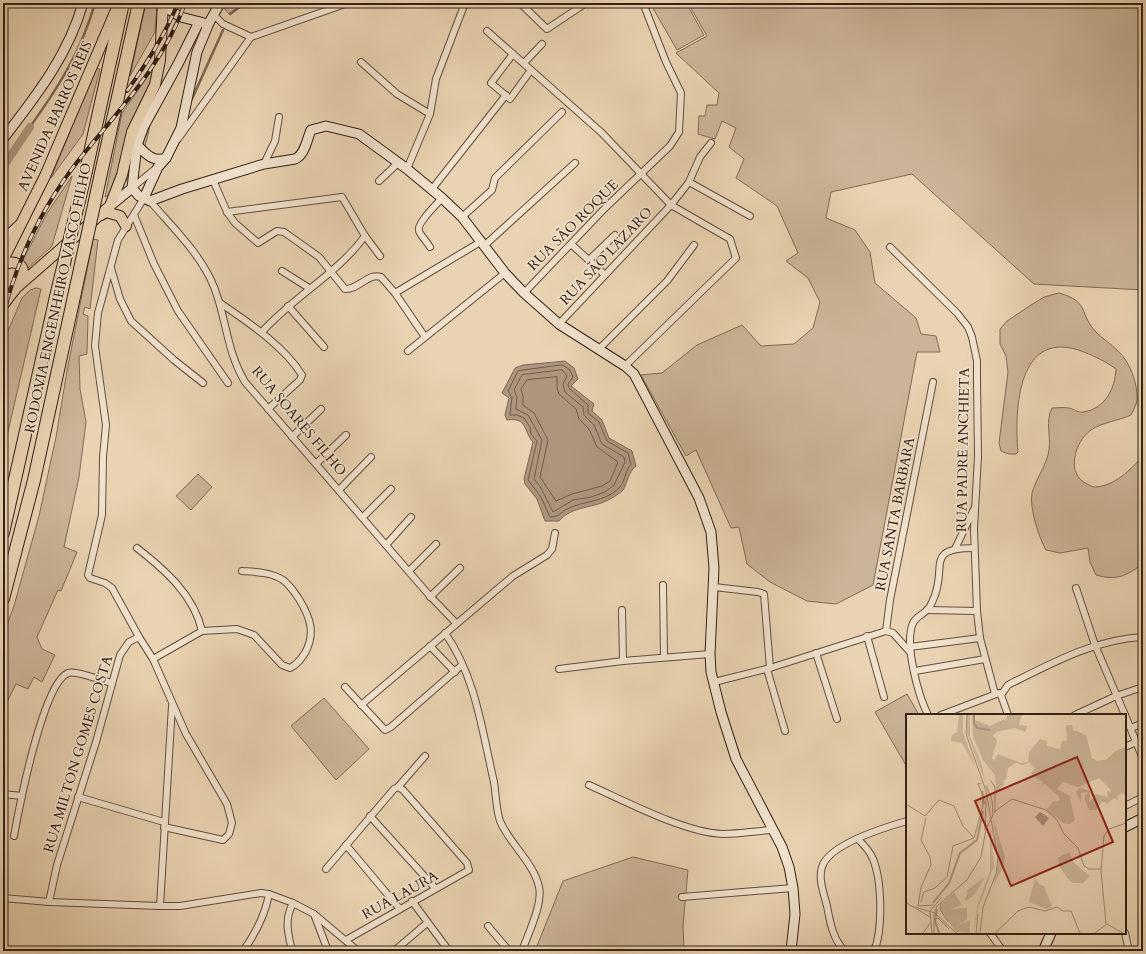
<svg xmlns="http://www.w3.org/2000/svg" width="1146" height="954" font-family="Cardo,serif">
<rect width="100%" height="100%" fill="#ead3b2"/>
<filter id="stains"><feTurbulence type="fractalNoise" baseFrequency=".005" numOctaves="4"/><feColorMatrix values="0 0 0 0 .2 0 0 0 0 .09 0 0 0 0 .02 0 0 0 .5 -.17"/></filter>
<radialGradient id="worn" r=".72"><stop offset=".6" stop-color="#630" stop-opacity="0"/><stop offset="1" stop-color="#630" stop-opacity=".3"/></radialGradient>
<g fill="#cbb598" stroke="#7f6b58">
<path d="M 146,3 L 157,3 L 155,32 L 130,76 Z"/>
<path d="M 226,3 L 247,3 L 230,15 L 224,8 Z"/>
<path d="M 650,3 L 686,3 L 704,35 L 677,50 Z"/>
<path d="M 688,3 L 1143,3 L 1143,290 L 1034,284 L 912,174 L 831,192 L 826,218 L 855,230 L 870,252 L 875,283 L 916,318 L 921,334 L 936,336 L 940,352 L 917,352 L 873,585 L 836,604 L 807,601 L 770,582 L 747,564 L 739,527 L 731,528 L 696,450 L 686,456 L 641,375 L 662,373 L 697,345 L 742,325 L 761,346 L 794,344 L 813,328 L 820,302 L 808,278 L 786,261 L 798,253 L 777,206 L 736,178 L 744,159 L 729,147 L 736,128 L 722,121 L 715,139 L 698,134 L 699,116 L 705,116 L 707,105 L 717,105 L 719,93 L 676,53 L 707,36 Z"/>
<path d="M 155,66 C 153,112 152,172 105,197 L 122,113 Z"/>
<path d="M 96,68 L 100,69 L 83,134 L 51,178 Z"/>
<path d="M 72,176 L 52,246 L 28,268 L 23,260 L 46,215 Z"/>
<path d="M 93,239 L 98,240 L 90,309 L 85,307 L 83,314 L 88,316 L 87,354 L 79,356 L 80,389 L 86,422 L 79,477 L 64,547 L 77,552 L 61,591 L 58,590 L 37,637 L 42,649 L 55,655 L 42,682 L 34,677 L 28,689 L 16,684 L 3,710 L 3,636 L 14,606 L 39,516 L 56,437 L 67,371 Z"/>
<path d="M 36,288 L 41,289 L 3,453 L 3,343 L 22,298 L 30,290 Z"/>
<path d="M 1059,293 C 1091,302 1078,314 1097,333 C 1103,339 1111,344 1118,351 C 1130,362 1138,383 1137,401 C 1136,405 1133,411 1131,415 C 1118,421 1103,422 1091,430 C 1075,441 1065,474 1087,484 C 1089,485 1092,487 1095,487 C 1115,486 1130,470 1143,456 L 1143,564 C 1125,576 1118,581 1096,575 L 1090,562 L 1088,548 L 1060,553 L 1046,550 C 1039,538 1029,507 1032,493 C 1036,478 1047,465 1049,450 C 1051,435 1045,422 1052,408 C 1057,408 1063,407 1068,408 C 1073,408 1078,413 1083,412 C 1105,409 1115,389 1116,369 C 1105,361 1096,357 1084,352 C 1018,326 1014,408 1018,452 L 1016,454 L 1009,454 L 1001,451 L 999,443 L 1008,372 L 1006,356 L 1000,344 L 1000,329 L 1007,321 L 1031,305 L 1044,297 Z"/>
<path d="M 198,474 L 212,487 L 191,510 L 176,496 Z"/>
<path d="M 907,694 L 919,715 L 907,715 L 907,767 L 875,712 Z"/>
<path d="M 324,698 L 369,749 L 336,780 L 291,726 Z"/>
<path d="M 633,857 L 688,870 L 683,926 L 684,951 L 535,951 L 563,881 Z"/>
</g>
<path fill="#ac967d" stroke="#7c6754" d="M 565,361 L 574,368 L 578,379 L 571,386 L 594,404 L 592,411 L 602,420 L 609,438 L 632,451 L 636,466 C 628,472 628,482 623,490 C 620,493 614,497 610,499 C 593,509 573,505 559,521 L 545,521 L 537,499 L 525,484 L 524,479 L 533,442 C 523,431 528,417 507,420 L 505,415 L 509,398 L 502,393 L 515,368 L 523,365 Z"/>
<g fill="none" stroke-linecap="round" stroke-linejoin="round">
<g stroke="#705c4a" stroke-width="1">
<path d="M 563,365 L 570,370 L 573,377 L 568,384 L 569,388 L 588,405 L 588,413 L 599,422 L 607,441 L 628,453 L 631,464 C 625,471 625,482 619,488 C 603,505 575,499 557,516 L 550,517 L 541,497 L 528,480 L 537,441 L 531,434 L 530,427 L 524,418 L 517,415 L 510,415 L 512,397 L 508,391 L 518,371 Z"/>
<path d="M 562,370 L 567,376 L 563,384 L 565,392 L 583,407 L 584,415 L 594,425 L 602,444 L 624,457 L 625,462 L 614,485 L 605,492 L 591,497 L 573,500 L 553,512 L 540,486 L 534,479 L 542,440 L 528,415 L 516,409 L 517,397 L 514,390 L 522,375 Z"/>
<path d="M 557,377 L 557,388 L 559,394 L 576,409 L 579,419 L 589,429 L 597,447 L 618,462 L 610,481 L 602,486 L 572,494 L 556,501 L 540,477 L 548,440 L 534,413 L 523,405 L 523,396 L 521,389 L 527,380 Z"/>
</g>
<g stroke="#7c6754" stroke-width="2.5">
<path d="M 230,14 L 244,3"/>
<path d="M 189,101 L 192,99 L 223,30"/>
<path d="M 30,127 C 59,86 81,52 95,3"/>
</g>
<path stroke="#ac967d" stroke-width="8" d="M 3,167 L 30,127"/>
<defs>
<g id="street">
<path d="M 520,3 L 547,29 L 586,3"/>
<path d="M 214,15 L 223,24 L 251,37"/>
<path d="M 487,31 L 602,133 L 671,205 L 730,239 L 736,258 L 625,366"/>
<path d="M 513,54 L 491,83 L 510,99 L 531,70"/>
<path d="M 361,62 L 397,94 L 430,114"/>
<path d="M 524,63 L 542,44"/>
<path d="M 178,139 L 251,37 L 348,3"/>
<path d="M 264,164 L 275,141 L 279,117"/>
<path d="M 407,169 L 430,114 L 436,79 L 465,3"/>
<path d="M 213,180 L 227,212 L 235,223 L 258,243 L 277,231 L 284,232 L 319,257 L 345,289 C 358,290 369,272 381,277 L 395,293 L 425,337"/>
<path d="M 379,181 L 398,163"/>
<path d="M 689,182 L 750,216"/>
<path d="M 132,188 L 155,169"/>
<path d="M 432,189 L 506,95"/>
<path d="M 144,198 L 118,240 L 98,313 L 95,346 L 106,425 L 103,457 L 102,515 L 88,575 L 90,578 L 105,583 L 112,588 L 139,637 L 153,659 L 186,734 L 227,804 L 232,823 L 229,834 L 223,840 L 164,827"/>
<path d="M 150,201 C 172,227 201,254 214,287 C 227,320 226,350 245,382 L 429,595 L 456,623"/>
<path d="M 227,212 L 342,197 L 365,236 L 380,256"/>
<path d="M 134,215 L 154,264 L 178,311 L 228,383"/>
<path d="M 462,217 L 492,190 L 495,178 L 562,112"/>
<path d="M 571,244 L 604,274"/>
<path d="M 485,245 L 575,163"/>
<path d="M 430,247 C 427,242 421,236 419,231 C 416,224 437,204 442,198"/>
<path d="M 890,247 L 957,313 L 968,327 L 972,337 L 977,361 L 977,379 L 978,456 L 974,529 L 977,611 L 980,638 L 995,694"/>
<path d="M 589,260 L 615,235"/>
<path d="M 111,268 L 120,299 L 131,321 L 174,360 L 203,383"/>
<path d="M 282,271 L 309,288"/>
<path d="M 395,293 L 482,241"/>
<path d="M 524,293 L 605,208 L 670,146 L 679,132 L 681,93 L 666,62 L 643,3"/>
<path d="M 220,303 C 248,322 284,346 302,375 L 300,380 L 268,409"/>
<path d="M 288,306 L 324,347"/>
<path d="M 559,324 L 671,205 L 689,182 L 700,157 L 711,143"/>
<path d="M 262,332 C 293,297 337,274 365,236"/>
<path d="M 599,349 L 667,281 L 694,245"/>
<path d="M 408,351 L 505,273"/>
<path d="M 292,437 L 321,409"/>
<path d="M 316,464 L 346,435"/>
<path d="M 339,490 L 371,457"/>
<path d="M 363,517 L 391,489"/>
<path d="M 386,545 L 411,517"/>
<path d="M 137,548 C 165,570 194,595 202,631"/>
<path d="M 955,549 L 974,509"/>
<path d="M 409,571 L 436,544"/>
<path d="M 663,585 L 664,657"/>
<path d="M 714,587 L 758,592 L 764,594 L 770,668"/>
<path d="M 1076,588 L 1095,645 L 1125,715"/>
<path d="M 430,597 L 460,568"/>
<path d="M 622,610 L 623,661"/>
<path d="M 927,610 L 977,611"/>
<path d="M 886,631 L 893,633 L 910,652"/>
<path d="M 445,633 C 476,677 482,731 494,782 C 496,795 496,809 500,821 C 509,843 534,863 539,887 C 543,904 528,934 522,951"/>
<path d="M 867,636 L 884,697"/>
<path d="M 430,646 L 455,672"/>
<path d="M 910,647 L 980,638"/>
<path d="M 816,653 L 837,719"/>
<path d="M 153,659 L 202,631 L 237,629 L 254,635 L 282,665 L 290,668 C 297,665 301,659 305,653 C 316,633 310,617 299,599 C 294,592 290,585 283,580 C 271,572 255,572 242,571"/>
<path d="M 559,669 L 623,661 L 710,654"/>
<path d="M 767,669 L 785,731"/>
<path d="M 915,671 L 985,659"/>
<path d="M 714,682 L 770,668 L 886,631 L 890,600 L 933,382"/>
<path d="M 345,687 L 385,730 L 391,727 L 462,665"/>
<path d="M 361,705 L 513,576 L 547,555 L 552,549 L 555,533"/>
<path d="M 928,715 C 918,695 904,644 913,623 C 916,617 922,615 926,611 C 931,607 933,600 935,595 C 946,565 926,548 974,548"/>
<path d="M 941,715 L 999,693"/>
<path d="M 1008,715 L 1001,695 L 1008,685 C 1050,664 1095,639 1143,637"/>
<path d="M 1075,715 L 1116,696 L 1143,687"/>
<path d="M 1125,715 L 1143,759"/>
<path d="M 1131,728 L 1143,723"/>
<path d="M 1125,747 L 1136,742"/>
<path d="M 589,785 C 625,801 685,833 723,834 C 739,834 756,831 772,830"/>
<path d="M 3,794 L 22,796"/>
<path d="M 78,797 L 164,822"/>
<path d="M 1125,806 L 1143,797"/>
<path d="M 370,816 L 435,888"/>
<path d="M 14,836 C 19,808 43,683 68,673 C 76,670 103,681 112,683"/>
<path d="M 858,839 C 864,845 870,851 873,859 C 882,881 883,930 874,951"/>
<path d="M 346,845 L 399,908"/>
<path d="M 326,869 L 394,789 L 398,787 L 425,756"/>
<path d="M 682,897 L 793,888"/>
<path d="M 3,898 L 49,902 L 160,906 L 180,906 L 261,893 L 269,894 L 293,903 L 314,914 L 328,951"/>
<path d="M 412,901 L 449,951"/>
<path d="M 49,902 L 57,865 L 96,742 L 120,655 L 129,642 L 139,637"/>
<path d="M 160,906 L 172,706"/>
<path d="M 314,914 L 358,951"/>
<path d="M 488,926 L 509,951"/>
<path d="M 990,933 L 1003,951"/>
<path d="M 1125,933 L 1129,951"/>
<path d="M 346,940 L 469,870 L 467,863 L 403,790 L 398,787"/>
<path d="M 243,951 C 256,933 265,916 269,894"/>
<path d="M 292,951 C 288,933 284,920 293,903"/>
<path d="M 394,951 L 427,923"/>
<path d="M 845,951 C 833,940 830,922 827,906 C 824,894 818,879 822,867 C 829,844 886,827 907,821"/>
</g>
<g id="secondary">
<path d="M 163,6 L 181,17 L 204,23"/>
<path d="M 3,139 C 36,96 68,56 83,3"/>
<path d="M 137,145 C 145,153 153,163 166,158"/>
<path d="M 132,188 L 139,196 L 150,201 L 182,189 L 264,164 L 295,159 C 305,155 307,139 311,130 L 326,126 L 359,134 L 407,169 L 442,198 L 462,217 L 505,273 L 524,293 L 559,324 L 625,366 L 634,374 L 699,498 L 711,532 L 714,568 L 710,654 L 711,672 L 721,712 L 736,759 L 782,847 L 789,867 L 793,888 L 795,914 L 791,951"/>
<path d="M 144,198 L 158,167 L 166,158 L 181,128 L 197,52 L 209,23 L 220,3"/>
<path d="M 110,206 L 132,188 L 137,145 L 144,126 L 178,64 L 199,22"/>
<path d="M 3,240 L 19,225"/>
<path d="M 1125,827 L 1143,818"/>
<path d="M 1043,951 L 1051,933"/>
</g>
<g id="primary">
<path d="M 101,215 L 106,212 L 120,216 L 126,226"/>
<path d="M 3,260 L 45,176 L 119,3"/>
<path d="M 3,265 C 10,261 23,261 23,273 C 23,277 20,281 18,285"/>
<path d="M 3,305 L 16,288 L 110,206 L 122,175 L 132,132 L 155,85 L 160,60 L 163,3"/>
</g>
<g id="highway">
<path d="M 105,155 L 139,3"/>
<path d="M 86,171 L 123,3"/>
<path d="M 3,533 L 55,301"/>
<path d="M 3,599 L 34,480 L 75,292"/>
</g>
</defs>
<use href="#street" stroke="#614e3e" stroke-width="8"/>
<use href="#secondary" stroke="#332117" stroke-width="11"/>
<use href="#primary" stroke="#332117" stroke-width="12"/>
<use href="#highway" stroke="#332117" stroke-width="14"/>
<use href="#street" stroke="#f1e2cd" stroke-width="6"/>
<use href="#secondary" stroke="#f1e2cd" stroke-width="9"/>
<use href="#primary" stroke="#ead3b2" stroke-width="10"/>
<use href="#highway" stroke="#ead3b2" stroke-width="12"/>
<defs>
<g id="rail">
<path d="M 127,91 C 147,63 165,35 178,3"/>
<path d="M 3,316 C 17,260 42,207 78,161 C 117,112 164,64 185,3"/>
</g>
</defs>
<use href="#rail" stroke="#332117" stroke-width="4"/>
<use href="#rail" stroke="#f1e2cd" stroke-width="2.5" stroke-dasharray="8" stroke-linecap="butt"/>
<defs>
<g id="highway-bridge">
<path d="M 75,292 L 105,155"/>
<path d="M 55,301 L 86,171"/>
</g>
</defs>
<use href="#highway-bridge" stroke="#332117" stroke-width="14" stroke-linecap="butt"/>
<use href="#highway-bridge" stroke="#ead3b2" stroke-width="12"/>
</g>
<g text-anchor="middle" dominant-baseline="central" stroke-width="3.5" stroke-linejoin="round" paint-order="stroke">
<g font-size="14" fill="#332117" stroke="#f1e2cd">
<text transform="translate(55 116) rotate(-66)">AVENIDA BARROS REIS</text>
<text transform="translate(573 225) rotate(-45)">RUA SÃO ROQUE</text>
<text transform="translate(606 256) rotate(-47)">RUA SÃO LAZARO</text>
<text transform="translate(58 298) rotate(-78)">RODOVIA ENGENHEIRO VASCO FILHO</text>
<text transform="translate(299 421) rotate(50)">RUA SOARES FILHO</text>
<text transform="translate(963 450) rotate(-89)">RUA PADRE ANCHIETA</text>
<text transform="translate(895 514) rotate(-79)">RUA SANTA BARBARA</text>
<text transform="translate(78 754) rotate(-73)">RUA MILTON GOMES COSTA</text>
<text transform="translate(400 895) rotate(-29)">RUA LAURA</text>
</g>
</g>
<g transform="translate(906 714)">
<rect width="220" height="220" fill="#ead3b2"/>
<path d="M 53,1 L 57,1 L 57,19 L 69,52 L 56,29 L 45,27 L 46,21 L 51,18 ZM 61,1 L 64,1 L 64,22 L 76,52 L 79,67 L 61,19 ZM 66,1 L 69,1 L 69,6 L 84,12 L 98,5 L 100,7 L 101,1 L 116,1 L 113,11 L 121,12 L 119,18 L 109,14 L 90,18 L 87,22 L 91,26 L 86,44 L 88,47 L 92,40 L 115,49 L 122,48 L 123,38 L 134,25 L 141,27 L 141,32 L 154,35 L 156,27 L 161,27 L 160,11 L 166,11 L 167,16 L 180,21 L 186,44 L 191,47 L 200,46 L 210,37 L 220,33 L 220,82 L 216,79 L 211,82 L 212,86 L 208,84 L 200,91 L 200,88 L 196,88 L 190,96 L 183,96 L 178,84 L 182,78 L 175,79 L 175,89 L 170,78 L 173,74 L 184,77 L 183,89 L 190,80 L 202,83 L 201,77 L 205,78 L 204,75 L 193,64 L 172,73 L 157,68 L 151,75 L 166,83 L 164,84 L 169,106 L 164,110 L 157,109 L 140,96 L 147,88 L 153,87 L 153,83 L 139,70 L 136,72 L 137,68 L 127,62 L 125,59 L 129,54 L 123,48 L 117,51 L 110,49 L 102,54 L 100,66 L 97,66 L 98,70 L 90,79 L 89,61 L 77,46 L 67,23 ZM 87,104 L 99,143 L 97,154 L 88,170 L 93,144 ZM 84,111 L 88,152 L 72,195 L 68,219 L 71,193 L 84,157 ZM 163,138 L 168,149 L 184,162 L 177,169 L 167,169 L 162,165 L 153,152 L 152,144 ZM 79,163 L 68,181 L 60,187 L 58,185 L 62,179 L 60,177 ZM 129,164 L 134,171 L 138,172 L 146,193 L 140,195 L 123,188 ZM 48,178 L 56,191 L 44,195 L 61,194 L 61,205 L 54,211 L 64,206 L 64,219 L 50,218 L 34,195 L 36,189 Z" fill="#cbb598"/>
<path d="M 134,98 L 143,104 L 137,112 L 129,103 Z" fill="#ac967d"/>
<path fill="none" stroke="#ac967d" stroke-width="2" d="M 68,1 L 68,9 L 71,14 L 84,16M 76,77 L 78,90M 27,189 L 43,169 L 54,139 L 71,126 L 77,97M 31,195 L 29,207 L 33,219"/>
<path fill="none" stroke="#a18c74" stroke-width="1" d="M 61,1 L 60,20 L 80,77 L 92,144 L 90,160 L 77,193 L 74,219M 85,67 L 89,73 L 89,99M 0,90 L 19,102M 88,98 L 106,85 L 140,96 L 151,106 L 158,120 L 172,134 L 178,152 L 183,155 L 195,155M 19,102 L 33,86 L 48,92 L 57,112 L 68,124M 79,116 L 80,84M 68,124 L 77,91 L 76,79 L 72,70 L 75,69M 0,188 L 5,192 L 29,199 L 50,219M 15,188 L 18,178 L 29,174 L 41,163 L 47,132 L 68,124M 35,189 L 34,195 L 42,208M 12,192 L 15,173 L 25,151 L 24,143 L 15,126 L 20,104M 12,192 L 27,191M 9,194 L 24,203M 28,206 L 32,204 L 43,215M 200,210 L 195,157 L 198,122 L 203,115 L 220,109M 17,219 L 25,208M 26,219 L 24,197 L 36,183M 28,219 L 28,200 L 31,192 L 61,166 L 75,143 L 80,115 L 87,101 L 86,86 L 80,71M 70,219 L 72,200M 89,219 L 112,197 L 123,193 L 139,197 L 151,193 L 157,197 L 165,197 L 174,219M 189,219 L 201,210 L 217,219"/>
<path fill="#8f2418" fill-opacity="0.15" stroke="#8f2418" stroke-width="2" d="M 171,43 L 207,128 L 105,172 L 69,87 Z"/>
<rect width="220" height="220" fill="none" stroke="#332117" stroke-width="2"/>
</g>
<rect width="1146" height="954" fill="none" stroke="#ead3b2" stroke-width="16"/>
<rect x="4" y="4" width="1138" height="946" fill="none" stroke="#332117" stroke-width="2"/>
<rect x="8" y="8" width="1130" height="938" fill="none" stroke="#332117"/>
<rect width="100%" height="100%" filter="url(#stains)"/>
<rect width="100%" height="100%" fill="url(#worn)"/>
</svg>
